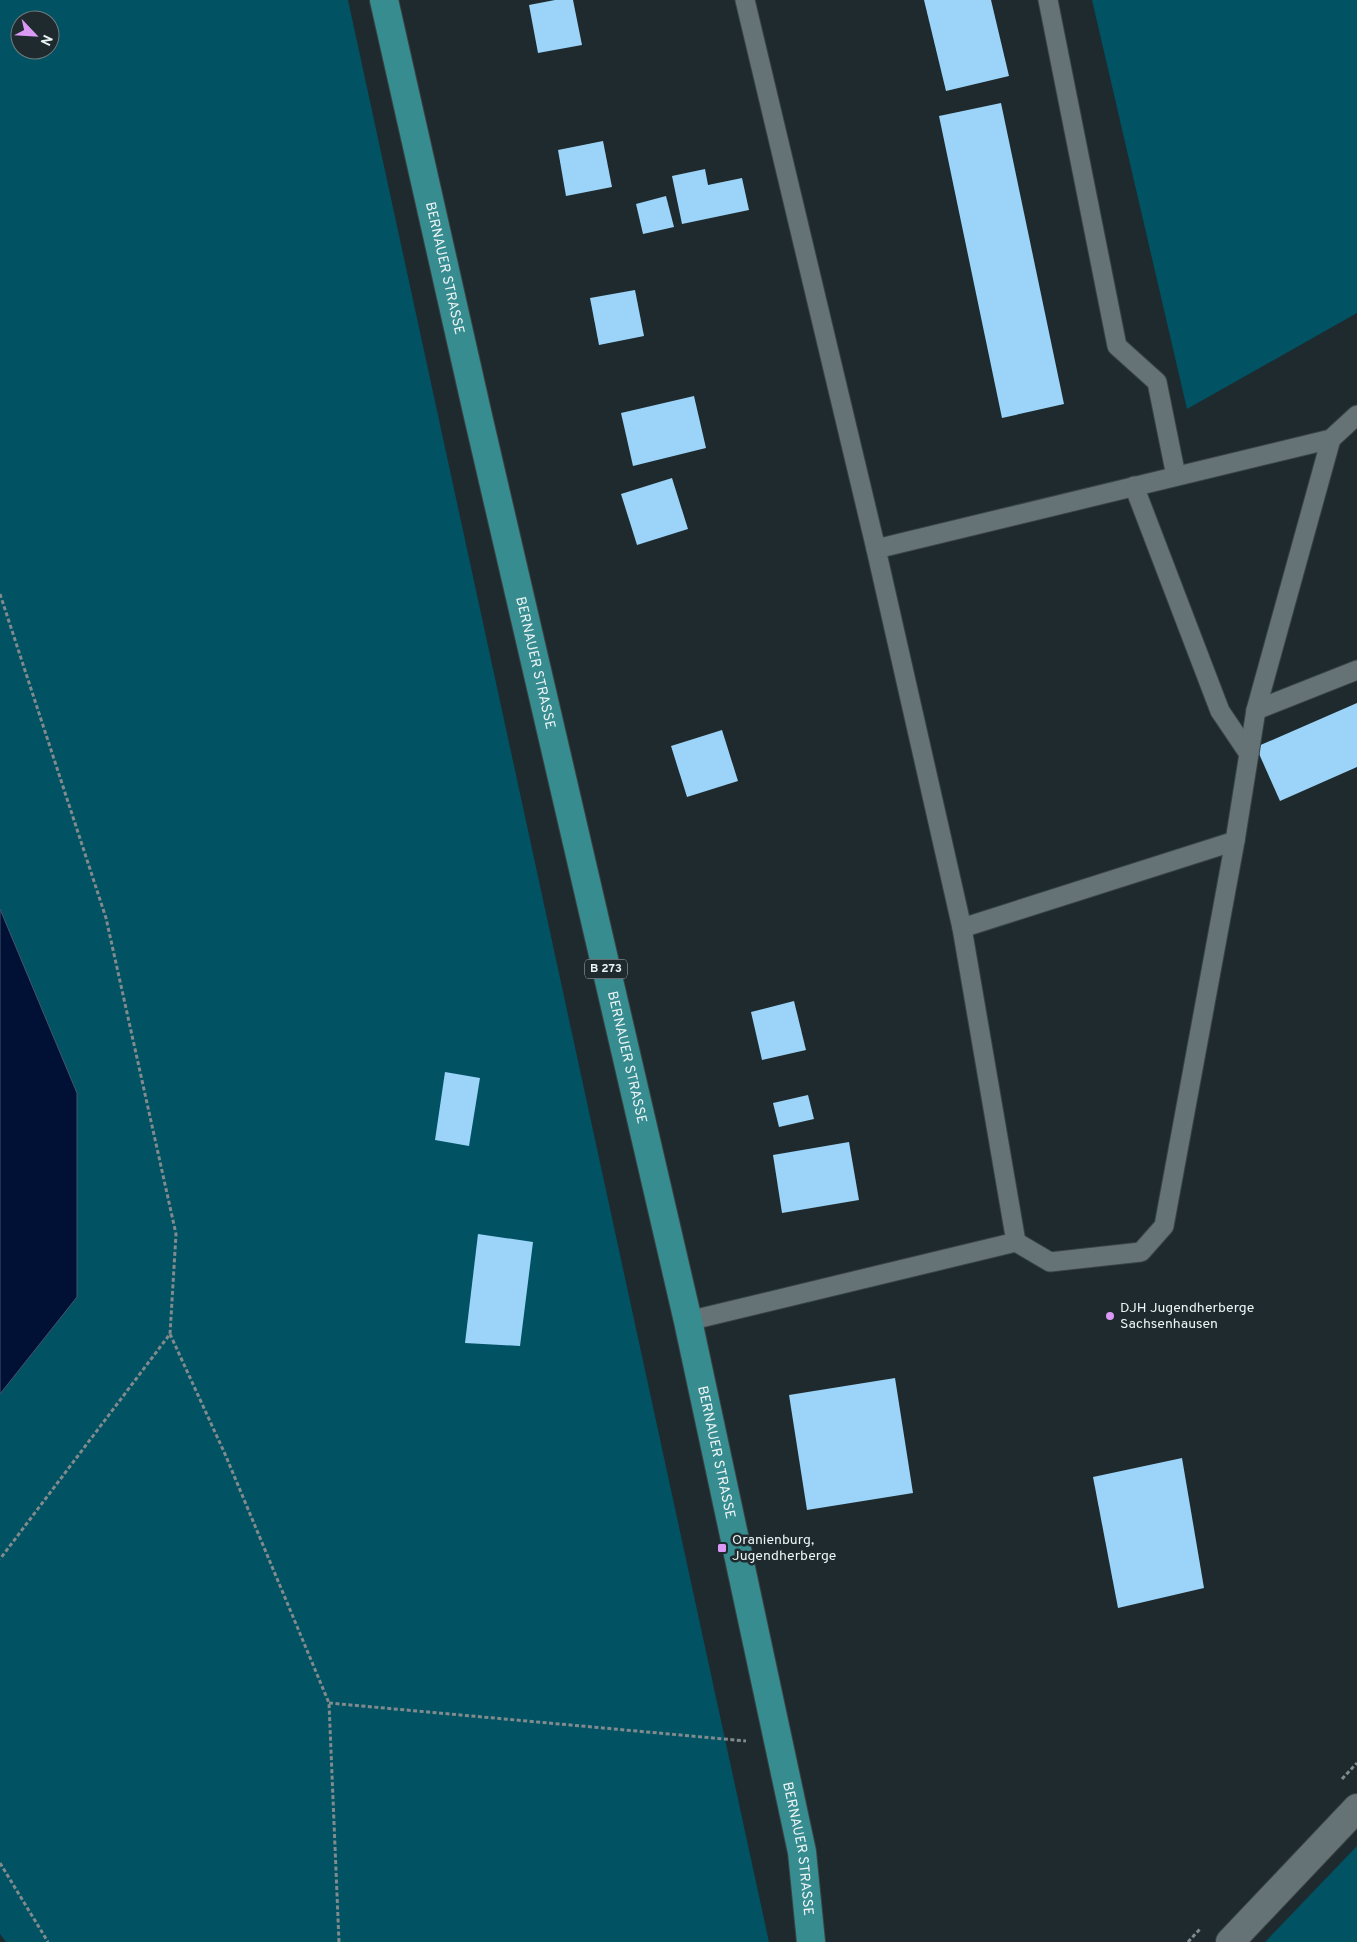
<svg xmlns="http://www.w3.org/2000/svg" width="1357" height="1942" font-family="Overpass,sans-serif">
<rect width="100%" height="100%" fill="#1e2a2d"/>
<g fill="#015263" fill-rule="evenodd">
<path d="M 0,0 L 348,0 L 769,1942 L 6,1942 L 0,1934 L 0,1394 L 77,1297 L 77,1093 L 0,909 ZM 20,20 L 50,20 L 50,50 L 20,50 Z"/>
<path d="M 1092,0 L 1357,0 L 1357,313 L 1187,409 Z"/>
<path d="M 1357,1846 L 1357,1942 L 1265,1942 Z"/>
</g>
<path fill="#001135" stroke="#47556f" d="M 0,909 L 77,1093 L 77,1297 L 0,1394 Z"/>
<g fill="#9bd4f8">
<path d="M 555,0 L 573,0 L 582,45 L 538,53 L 529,5 Z"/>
<path d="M 924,0 L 991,0 L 1009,76 L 946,91 Z"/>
<path d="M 1001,103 L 1064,404 L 1002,418 L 939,116 Z"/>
<path d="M 603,141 L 612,187 L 566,196 L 558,150 Z"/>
<path d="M 705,169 L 708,185 L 742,178 L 749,210 L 682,224 L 672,176 Z"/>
<path d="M 666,196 L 674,227 L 643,234 L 636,204 Z"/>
<path d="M 635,290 L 644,336 L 599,345 L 590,298 Z"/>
<path d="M 694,396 L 706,448 L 633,466 L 621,413 Z"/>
<path d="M 672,478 L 688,529 L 637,545 L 621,494 Z"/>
<path d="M 1357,703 L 1357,767 L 1280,801 L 1256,747 Z"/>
<path d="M 722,730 L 738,781 L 687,797 L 671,746 Z"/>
<path d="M 794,1001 L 806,1050 L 762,1060 L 751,1012 Z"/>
<path d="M 445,1072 L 480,1078 L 469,1146 L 435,1140 Z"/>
<path d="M 808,1095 L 814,1119 L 779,1127 L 773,1103 Z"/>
<path d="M 849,1142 L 859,1200 L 782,1213 L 773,1155 Z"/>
<path d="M 478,1234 L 533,1242 L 520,1346 L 465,1343 Z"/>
<path d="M 895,1378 L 913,1493 L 807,1510 L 789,1395 Z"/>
<path d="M 1182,1458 L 1204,1588 L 1118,1608 L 1093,1477 Z"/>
</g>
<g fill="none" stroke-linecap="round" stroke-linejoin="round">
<defs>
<g id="lane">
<path d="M 745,0 L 876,549 L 962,928 L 1016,1242"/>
<path d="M 1048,0 L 1117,346 L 1157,382 L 1176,476"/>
<path d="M 1134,486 L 1220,711 L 1249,754"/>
<path d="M 876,549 L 1331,439 L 1357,415"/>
<path d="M 1256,710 L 1357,670"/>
<path d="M 962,928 L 1235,841"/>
<path d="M 688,1321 L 1016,1242 L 1050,1262 L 1141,1252 L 1164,1226 L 1235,841 L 1256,710 L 1331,439"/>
</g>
<path id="secondary" d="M 1230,1942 L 1357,1808"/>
<g id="primary">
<path id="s1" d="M 384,0 L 478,416 L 688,1321 L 802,1852 L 811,1942"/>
</g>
</defs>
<use href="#lane" stroke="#3a4446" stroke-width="21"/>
<use href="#secondary" stroke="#3a4446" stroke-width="30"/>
<use href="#primary" stroke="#3a4446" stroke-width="30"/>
<g stroke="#818b8d" stroke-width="3" stroke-dasharray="4 2.5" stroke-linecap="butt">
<path d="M 0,594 L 106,918 L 176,1234 L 170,1334 L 0,1559"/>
<path d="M 170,1334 L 225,1454 L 329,1703 L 339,1942"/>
<path d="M 329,1703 L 746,1741"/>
<path d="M 1342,1779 L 1357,1763"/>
<path d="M 0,1863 L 48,1942"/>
<path d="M 1188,1942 L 1200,1929"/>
</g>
<use href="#lane" stroke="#657276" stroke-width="19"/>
<use href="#secondary" stroke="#657276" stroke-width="28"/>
<use href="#primary" stroke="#378c90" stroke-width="28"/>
</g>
<g fill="#db99f6" stroke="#1e2a2d" stroke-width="2">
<circle cx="1110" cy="1316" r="5"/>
<rect x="717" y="1543" width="10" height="10" rx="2.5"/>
</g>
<g text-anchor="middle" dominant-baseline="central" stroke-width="5" stroke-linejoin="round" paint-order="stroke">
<rect fill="#1e2a2d" stroke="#aeb7ba" stroke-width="1" x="585" y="959.5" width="42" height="19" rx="4"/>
<g font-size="12" font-weight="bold" fill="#ecf4f6">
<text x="606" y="969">B 273</text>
</g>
<g font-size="14" fill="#ecf4f6" stroke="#1e2a2d">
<text stroke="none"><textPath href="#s1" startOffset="275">BERNAUER STRASSE</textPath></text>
<text stroke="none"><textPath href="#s1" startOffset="680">BERNAUER STRASSE</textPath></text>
<text stroke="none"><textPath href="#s1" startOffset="1085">BERNAUER STRASSE</textPath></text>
<text stroke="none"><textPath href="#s1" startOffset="1490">BERNAUER STRASSE</textPath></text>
<text stroke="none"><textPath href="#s1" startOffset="1895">BERNAUER STRASSE</textPath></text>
</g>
<g font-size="14" fill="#ecf4f6" stroke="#1e2a2d" text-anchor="start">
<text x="1120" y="1308">DJH Jugendherberge<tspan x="1120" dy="16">Sachsenhausen</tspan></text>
<text x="732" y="1540">Oranienburg,<tspan x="732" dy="16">Jugendherberge</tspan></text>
</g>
</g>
<g transform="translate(35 35) rotate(115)"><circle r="24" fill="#1e2a2d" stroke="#707b7d"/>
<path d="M0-4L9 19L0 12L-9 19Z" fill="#db99f6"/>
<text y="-8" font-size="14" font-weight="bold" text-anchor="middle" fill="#ecf4f6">N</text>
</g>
</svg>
